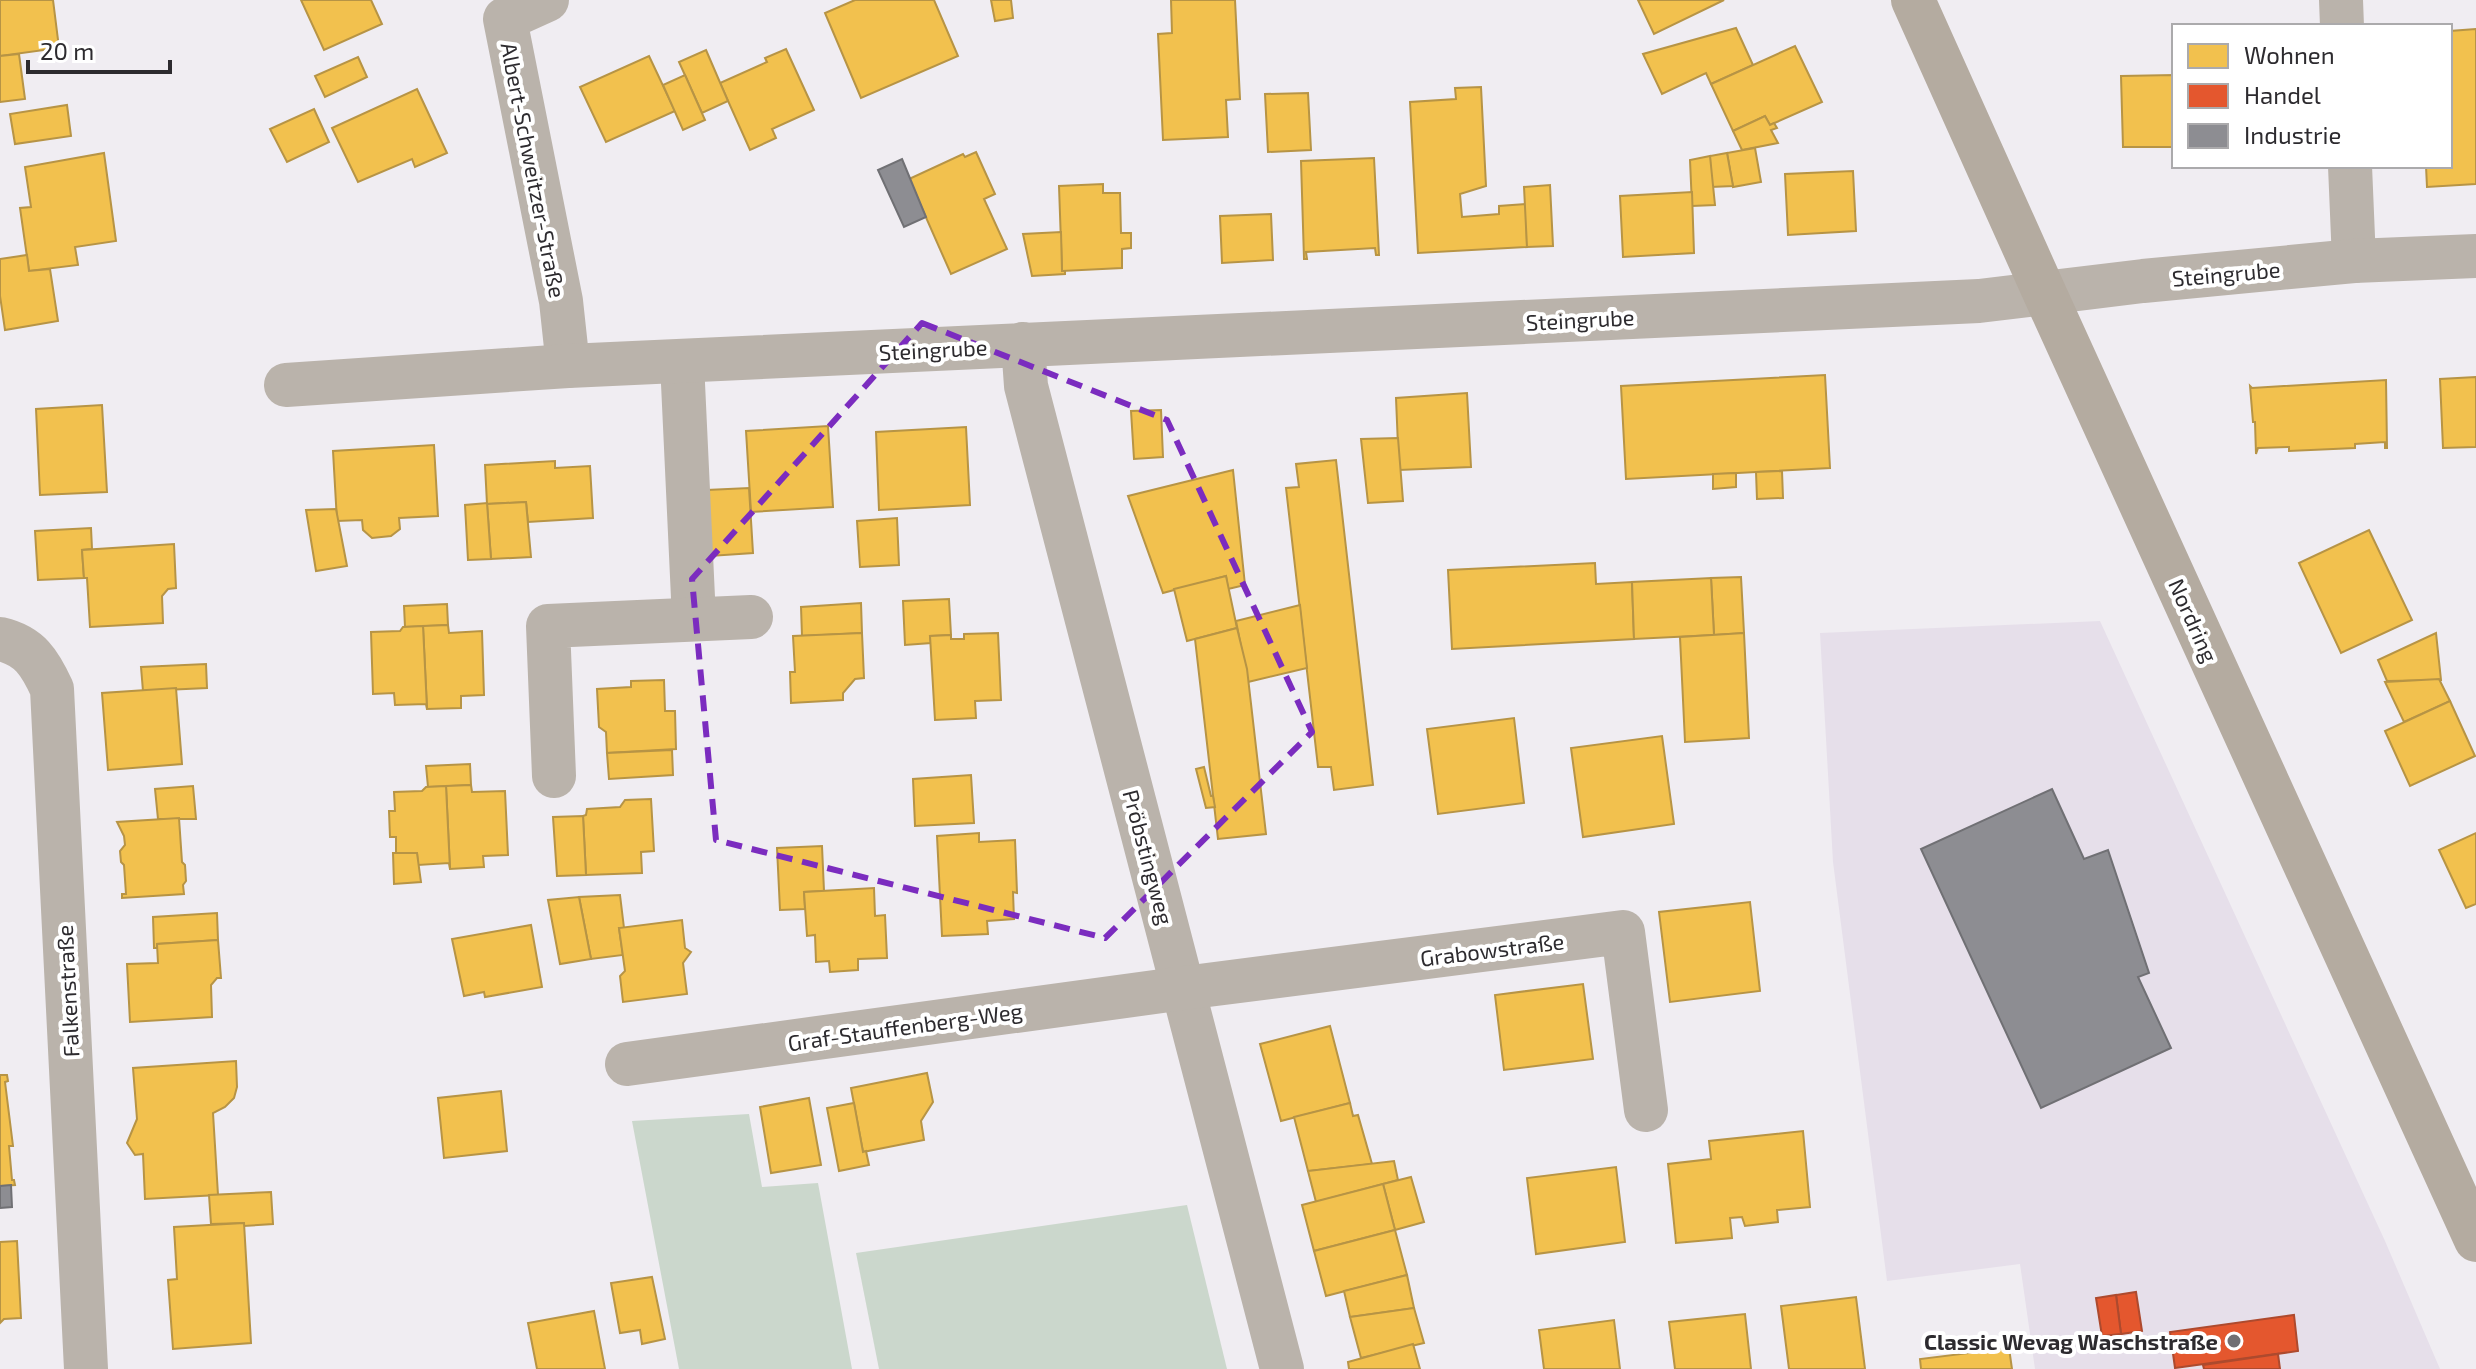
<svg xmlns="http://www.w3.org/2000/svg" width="2476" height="1369" font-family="'Exo 2',sans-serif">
<rect width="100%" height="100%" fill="#f0edf2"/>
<path fill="#e6dfea" d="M 2100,621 L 2385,1241 L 2440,1369 L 2035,1369 L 2020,1264 L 1887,1281 L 1833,862 L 1820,633 Z"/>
<g fill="#cbd7cc">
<path d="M 749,1114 L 762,1187 L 818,1183 L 852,1369 L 679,1369 L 632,1121 Z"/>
<path d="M 1187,1205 L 1227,1369 L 879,1369 L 856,1253 Z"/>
</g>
<g fill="#f2c14e" stroke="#b79445" stroke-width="2">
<path d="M 0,0 L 53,0 L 59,48 L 0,56 Z"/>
<path d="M 301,0 L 371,0 L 382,24 L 324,50 Z"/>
<path d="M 855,0 L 934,0 L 958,56 L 861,98 L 825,13 Z"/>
<path d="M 991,0 L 1011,0 L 1013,18 L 995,21 Z"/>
<path d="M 1171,0 L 1235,0 L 1240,99 L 1226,100 L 1228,137 L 1163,140 L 1158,34 L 1172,33 Z"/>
<path d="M 1638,0 L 1724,0 L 1654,34 Z"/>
<path d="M 1736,28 L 1753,65 L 1711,84 L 1706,73 L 1662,94 L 1643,54 Z"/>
<path d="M 2476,29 L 2476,184 L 2427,187 L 2426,166 L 2450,166 L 2450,31 Z"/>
<path d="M 1795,46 L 1822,102 L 1770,125 L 1765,116 L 1733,131 L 1711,84 Z"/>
<path d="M 786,49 L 814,110 L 772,129 L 776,138 L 750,150 L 720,83 L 767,62 L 765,58 Z"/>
<path d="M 706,50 L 728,101 L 702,113 L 679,62 Z"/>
<path d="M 19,54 L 25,99 L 0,102 L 0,56 Z"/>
<path d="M 649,56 L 675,111 L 606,142 L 580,87 Z"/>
<path d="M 358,57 L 367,77 L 325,97 L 315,76 Z"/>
<path d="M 685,75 L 705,120 L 683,130 L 663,85 Z"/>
<path d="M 2174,75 L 2174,147 L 2123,147 L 2121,76 Z"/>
<path d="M 1481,87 L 1486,186 L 1460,194 L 1462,217 L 1499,214 L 1499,206 L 1526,204 L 1527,247 L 1418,253 L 1410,102 L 1456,99 L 1455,88 Z"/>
<path d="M 417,89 L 447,153 L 415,167 L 412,159 L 358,182 L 332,128 Z"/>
<path d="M 1308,93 L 1311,150 L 1268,152 L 1265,94 Z"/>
<path d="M 67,105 L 71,136 L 15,144 L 10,114 Z"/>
<path d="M 314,109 L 329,142 L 287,162 L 270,129 Z"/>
<path d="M 1765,116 L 1770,125 L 1774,123 L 1777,128 L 1771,130 L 1778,143 L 1742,150 L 1733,131 Z"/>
<path d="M 1755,148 L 1761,182 L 1733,187 L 1727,153 Z"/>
<path d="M 976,152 L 995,194 L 984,199 L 1007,249 L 951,274 L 909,179 L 963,154 L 965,157 Z"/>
<path d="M 104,153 L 116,241 L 75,247 L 78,265 L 29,271 L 20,208 L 31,207 L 25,167 Z"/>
<path d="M 1727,153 L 1733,186 L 1711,187 L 1710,156 Z"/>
<path d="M 1710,156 L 1715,205 L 1692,206 L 1690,160 Z"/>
<path d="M 1374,158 L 1379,255 L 1376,255 L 1375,248 L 1306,252 L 1307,259 L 1304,259 L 1301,161 Z"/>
<path d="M 1853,171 L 1856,231 L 1788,235 L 1785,174 Z"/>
<path d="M 1103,184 L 1103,193 L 1120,193 L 1121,233 L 1131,233 L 1131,248 L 1122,249 L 1122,268 L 1062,271 L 1059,186 Z"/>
<path d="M 1550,185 L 1553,246 L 1527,247 L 1524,187 Z"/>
<path d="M 1692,192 L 1694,253 L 1623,257 L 1620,196 Z"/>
<path d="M 1271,214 L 1273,260 L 1222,263 L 1220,216 Z"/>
<path d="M 1061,232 L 1062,271 L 1065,271 L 1065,274 L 1032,276 L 1023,234 Z"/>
<path d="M 27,255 L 29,271 L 50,269 L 58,321 L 5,330 L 0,296 L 0,259 Z"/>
<path d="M 1825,375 L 1830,468 L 1626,479 L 1621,386 Z"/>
<path d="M 2476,377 L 2476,447 L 2443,448 L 2440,379 Z"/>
<path d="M 2386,380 L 2387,448 L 2385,448 L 2385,442 L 2355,444 L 2355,448 L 2289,451 L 2289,447 L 2258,448 L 2256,454 L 2255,422 L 2253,422 L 2250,386 L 2252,388 Z"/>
<path d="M 1467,393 L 1471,467 L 1399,470 L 1396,398 Z"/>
<path d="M 102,405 L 107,492 L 40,495 L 36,409 Z"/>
<path d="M 1161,410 L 1163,457 L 1134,459 L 1131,411 Z"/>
<path d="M 828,426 L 833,507 L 751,512 L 746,431 Z"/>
<path d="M 966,427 L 970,505 L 879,510 L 876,432 Z"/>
<path d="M 1398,438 L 1403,501 L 1368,503 L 1361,439 Z"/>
<path d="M 434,445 L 438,516 L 399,518 L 400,529 L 391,536 L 372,538 L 363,530 L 362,520 L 337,521 L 333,451 Z"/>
<path d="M 1336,460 L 1373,785 L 1334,790 L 1331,767 L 1318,767 L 1286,488 L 1299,487 L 1296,464 Z"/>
<path d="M 555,461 L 555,468 L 590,466 L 593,518 L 528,522 L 526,502 L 487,504 L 485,465 Z"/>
<path d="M 1233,470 L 1245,585 L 1228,589 L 1226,576 L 1163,593 L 1128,496 Z"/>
<path d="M 1782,471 L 1783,498 L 1757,499 L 1756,472 Z"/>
<path d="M 1736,473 L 1736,487 L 1713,489 L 1713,474 Z"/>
<path d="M 749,488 L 753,553 L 710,556 L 707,490 Z"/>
<path d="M 526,502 L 531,557 L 491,559 L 487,504 Z"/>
<path d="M 487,503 L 491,559 L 468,560 L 465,505 Z"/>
<path d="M 336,509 L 347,566 L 316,571 L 306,510 Z"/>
<path d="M 897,518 L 899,565 L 860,567 L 857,521 Z"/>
<path d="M 91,528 L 92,549 L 82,550 L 84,578 L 38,580 L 35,531 Z"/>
<path d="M 2369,530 L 2412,620 L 2341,653 L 2299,563 Z"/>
<path d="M 174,544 L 176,588 L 168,589 L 162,596 L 163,623 L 90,627 L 87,578 L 84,578 L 82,550 Z"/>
<path d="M 1595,563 L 1596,584 L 1632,582 L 1634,639 L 1452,649 L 1448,570 Z"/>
<path d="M 1226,576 L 1237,628 L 1187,641 L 1174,589 Z"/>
<path d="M 1741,577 L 1744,633 L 1714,635 L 1711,578 Z"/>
<path d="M 1711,578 L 1714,635 L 1634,639 L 1632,582 Z"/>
<path d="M 949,599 L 951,635 L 930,636 L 931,643 L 905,645 L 903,601 Z"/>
<path d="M 861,603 L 862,633 L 802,636 L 801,607 Z"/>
<path d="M 447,604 L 448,625 L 405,627 L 404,606 Z"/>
<path d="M 1300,605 L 1307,668 L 1248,682 L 1236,621 Z"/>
<path d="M 448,625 L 449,633 L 482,631 L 484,695 L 461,696 L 461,708 L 427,709 L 423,626 Z"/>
<path d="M 423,626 L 427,709 L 426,704 L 395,705 L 394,693 L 373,694 L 371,632 L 400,631 L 403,627 Z"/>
<path d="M 1237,628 L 1247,669 L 1266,834 L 1218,839 L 1195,639 Z"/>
<path d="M 862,633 L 864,678 L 855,679 L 843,693 L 843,700 L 791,703 L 790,672 L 795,672 L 793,636 Z"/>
<path d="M 998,633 L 1001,700 L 975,701 L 976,718 L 935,720 L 930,636 L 951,635 L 951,639 L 964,639 L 964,634 Z"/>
<path d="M 1744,633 L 1749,738 L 1685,742 L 1680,637 Z"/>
<path d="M 2436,633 L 2441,680 L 2387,681 L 2378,660 Z"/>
<path d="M 206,664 L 207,688 L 143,691 L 141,667 Z"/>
<path d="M 2439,679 L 2450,701 L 2404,722 L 2385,682 Z"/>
<path d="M 664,680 L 665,711 L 675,711 L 676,749 L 607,753 L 606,732 L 599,727 L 597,689 L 631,687 L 631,681 Z"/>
<path d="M 176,688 L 182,764 L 108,770 L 102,693 Z"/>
<path d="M 2450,701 L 2475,756 L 2410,786 L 2385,731 Z"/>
<path d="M 1514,718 L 1524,803 L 1438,814 L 1427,729 Z"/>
<path d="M 1662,736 L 1674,824 L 1583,837 L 1571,748 Z"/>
<path d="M 672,750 L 673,775 L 609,779 L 607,753 Z"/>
<path d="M 470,764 L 471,785 L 428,787 L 426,766 Z"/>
<path d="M 1204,767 L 1211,796 L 1213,796 L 1215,807 L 1206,808 L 1196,769 Z"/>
<path d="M 971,775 L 974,823 L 915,826 L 913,779 Z"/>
<path d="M 471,785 L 472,792 L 505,791 L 508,855 L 483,856 L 484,867 L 450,869 L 446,786 Z"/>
<path d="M 193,786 L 196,819 L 158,819 L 155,789 Z"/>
<path d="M 446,786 L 450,869 L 449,863 L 418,865 L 417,853 L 396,853 L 396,837 L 390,837 L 389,811 L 395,811 L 394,792 L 422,791 L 426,787 Z"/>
<path d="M 651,799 L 654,851 L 641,852 L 642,873 L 586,875 L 583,816 L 586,815 L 587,809 L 620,807 L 625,800 Z"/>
<path d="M 583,816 L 586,875 L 557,876 L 553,817 Z"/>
<path d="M 179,818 L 182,862 L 185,865 L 186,881 L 183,885 L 184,894 L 122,898 L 122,894 L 126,894 L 124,865 L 121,862 L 120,851 L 125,845 L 124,836 L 117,822 Z"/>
<path d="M 979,833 L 979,842 L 1015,840 L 1017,893 L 1013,892 L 1014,919 L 987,921 L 988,934 L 942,936 L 937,836 Z"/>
<path d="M 2476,833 L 2476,904 L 2466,908 L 2439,850 Z"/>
<path d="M 822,846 L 824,891 L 804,892 L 805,909 L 780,910 L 777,848 Z"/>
<path d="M 393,853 L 417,853 L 421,882 L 394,884 Z"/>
<path d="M 874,888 L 875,916 L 885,915 L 887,958 L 858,959 L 858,970 L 830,972 L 829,961 L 816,962 L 815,935 L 807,936 L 804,892 Z"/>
<path d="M 620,895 L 624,928 L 619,928 L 623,955 L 591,959 L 579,897 Z"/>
<path d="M 579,897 L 591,959 L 560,964 L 548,900 Z"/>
<path d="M 1750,902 L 1760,991 L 1670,1002 L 1659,912 Z"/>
<path d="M 217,913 L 218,940 L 157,944 L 157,948 L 154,948 L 153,917 Z"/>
<path d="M 682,920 L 685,948 L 691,952 L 683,963 L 687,994 L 623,1002 L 620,976 L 625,971 L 619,928 Z"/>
<path d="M 531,925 L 542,987 L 485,997 L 484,992 L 464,996 L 452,939 Z"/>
<path d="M 218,940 L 221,978 L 217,978 L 211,985 L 212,1017 L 130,1022 L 127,964 L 158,963 L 157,944 Z"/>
<path d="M 1583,984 L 1593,1059 L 1504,1070 L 1495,995 Z"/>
<path d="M 1330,1026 L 1350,1103 L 1281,1121 L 1260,1044 Z"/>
<path d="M 236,1061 L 237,1087 L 234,1098 L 225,1107 L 213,1113 L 218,1195 L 145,1199 L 143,1154 L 135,1155 L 127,1143 L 137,1119 L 133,1068 Z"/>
<path d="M 927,1073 L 933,1102 L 921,1121 L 924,1140 L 863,1152 L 851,1088 Z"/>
<path d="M 0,1075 L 7,1075 L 8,1081 L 5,1082 L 13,1146 L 9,1146 L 12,1180 L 14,1180 L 15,1185 L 0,1186 Z"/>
<path d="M 501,1091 L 507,1151 L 444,1158 L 438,1098 Z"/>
<path d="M 809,1098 L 821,1165 L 771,1173 L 760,1107 Z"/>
<path d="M 854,1103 L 863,1152 L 866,1151 L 869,1165 L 839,1171 L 827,1108 Z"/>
<path d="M 1350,1103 L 1353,1116 L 1358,1115 L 1372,1164 L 1308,1171 L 1294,1117 Z"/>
<path d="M 1803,1131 L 1810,1207 L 1777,1210 L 1778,1222 L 1745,1226 L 1742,1217 L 1730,1218 L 1732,1238 L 1676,1243 L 1668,1164 L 1711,1159 L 1709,1141 Z"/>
<path d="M 1394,1161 L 1398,1180 L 1316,1202 L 1308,1171 Z"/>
<path d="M 1616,1167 L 1625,1242 L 1536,1254 L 1527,1178 Z"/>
<path d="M 1411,1177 L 1424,1222 L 1395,1230 L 1383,1184 Z"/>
<path d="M 1383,1184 L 1395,1230 L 1314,1251 L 1302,1205 Z"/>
<path d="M 271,1192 L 273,1224 L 244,1226 L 244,1223 L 211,1224 L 209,1195 Z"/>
<path d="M 244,1223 L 251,1343 L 173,1349 L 168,1280 L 177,1279 L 174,1227 Z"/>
<path d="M 1395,1230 L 1407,1275 L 1326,1296 L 1314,1251 Z"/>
<path d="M 17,1241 L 21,1318 L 4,1319 L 0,1323 L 0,1242 Z"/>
<path d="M 1407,1275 L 1414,1308 L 1350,1317 L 1344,1291 Z"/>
<path d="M 652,1277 L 665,1339 L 642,1344 L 640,1330 L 620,1333 L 611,1283 Z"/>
<path d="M 1856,1297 L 1865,1369 L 1789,1369 L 1781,1306 Z"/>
<path d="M 1414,1308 L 1424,1343 L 1361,1358 L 1350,1317 Z"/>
<path d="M 594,1311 L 605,1369 L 537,1369 L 528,1323 Z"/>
<path d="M 1745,1314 L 1751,1369 L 1675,1369 L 1669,1322 Z"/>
<path d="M 1614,1320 L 1620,1369 L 1544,1369 L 1539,1330 Z"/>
<path d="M 1413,1344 L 1420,1369 L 1349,1369 L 1348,1362 Z"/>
<path d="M 2009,1348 L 2012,1369 L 1921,1369 L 1920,1359 Z"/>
</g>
<g fill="#e4572e" stroke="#ad4a2e" stroke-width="2">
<path d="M 2136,1292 L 2142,1331 L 2121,1334 L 2116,1295 Z"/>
<path d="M 2116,1295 L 2121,1334 L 2102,1336 L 2096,1298 Z"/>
<path d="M 2294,1315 L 2298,1351 L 2175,1368 L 2170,1332 Z"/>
<path d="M 2278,1354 L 2280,1369 L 2204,1369 L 2203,1365 Z"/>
</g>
<g fill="#8d8d92" stroke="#707074" stroke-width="2">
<path d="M 902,159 L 926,217 L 904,227 L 878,170 Z"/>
<path d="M 2052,789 L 2084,859 L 2108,850 L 2149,973 L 2138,977 L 2171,1048 L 2041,1108 L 1921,849 Z"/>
<path d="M 11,1185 L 12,1207 L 0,1208 L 0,1186 Z"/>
</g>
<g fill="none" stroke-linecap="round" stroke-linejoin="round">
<g stroke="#bab3ab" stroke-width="44">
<path d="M 547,0 L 505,19 L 561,301 L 568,366"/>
<path d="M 2341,0 L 2342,26"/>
<path d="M 2350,166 L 2354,261"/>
<path d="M 1023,344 L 1026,386 L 1282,1369"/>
<path d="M 682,362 L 694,619"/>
<path d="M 286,385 L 568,366 L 1979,301 L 2143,281 L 2354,261 L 2476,256"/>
<path d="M 0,639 C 30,646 40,663 52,689 L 86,1369"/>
<path d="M 554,776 L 548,626 L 751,617"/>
<path d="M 627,1064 L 1184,988 L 1623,932 L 1646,1110"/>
</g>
<path stroke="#b4aba0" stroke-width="44" d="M 1913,0 L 2045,294 L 2476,1240"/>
</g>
<path fill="none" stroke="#7b2cbf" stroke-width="6" stroke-dasharray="16 10" stroke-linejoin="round" d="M 922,323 L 1167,420 L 1312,732 L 1105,938 L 716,840 L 692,579 Z"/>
<circle fill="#716f73" stroke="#fff" stroke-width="3" cx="2234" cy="1341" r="8"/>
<g text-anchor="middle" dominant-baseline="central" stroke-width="8" stroke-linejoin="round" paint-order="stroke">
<g font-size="22" fill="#2d2b2f" stroke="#fff">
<text transform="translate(534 170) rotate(79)">Albert-Schweitzer-Straße</text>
<text transform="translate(2226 273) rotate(-5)">Steingrube</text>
<text transform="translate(1580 319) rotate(-3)">Steingrube</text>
<text transform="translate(933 349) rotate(-3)">Steingrube</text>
<text transform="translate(2194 620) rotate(66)">Nordring</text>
<text transform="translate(1149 857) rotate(75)">Pröbstingweg</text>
<text transform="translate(1492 949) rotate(-7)">Grabowstraße</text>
<text transform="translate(67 991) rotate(-93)">Falkenstraße</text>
<text transform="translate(905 1026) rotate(-8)">Graf-Stauffenberg-Weg</text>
</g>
<g font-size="22" font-weight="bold" fill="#2d2b2f" stroke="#fff" text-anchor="end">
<text x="2218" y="1341">Classic Wevag Waschstraße</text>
</g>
</g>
<rect x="2172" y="24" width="280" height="144" fill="#ffffff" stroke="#abaaac" stroke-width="2"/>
<rect x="2188" y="44" width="40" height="24" fill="#f2c14e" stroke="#abaaac" stroke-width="2"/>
<text x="2244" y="64" font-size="24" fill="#2d2b2f">Wohnen</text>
<rect x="2188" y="84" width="40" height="24" fill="#e4572e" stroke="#abaaac" stroke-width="2"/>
<text x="2244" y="104" font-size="24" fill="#2d2b2f">Handel</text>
<rect x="2188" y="124" width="40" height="24" fill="#8d8d92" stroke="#abaaac" stroke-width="2"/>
<text x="2244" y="144" font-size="24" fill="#2d2b2f">Industrie</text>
<path d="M28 60v12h142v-12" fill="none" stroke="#2d2b2f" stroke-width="4"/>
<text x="40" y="60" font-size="24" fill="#2d2b2f" stroke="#ffffff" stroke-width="6" paint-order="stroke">20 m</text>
</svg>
